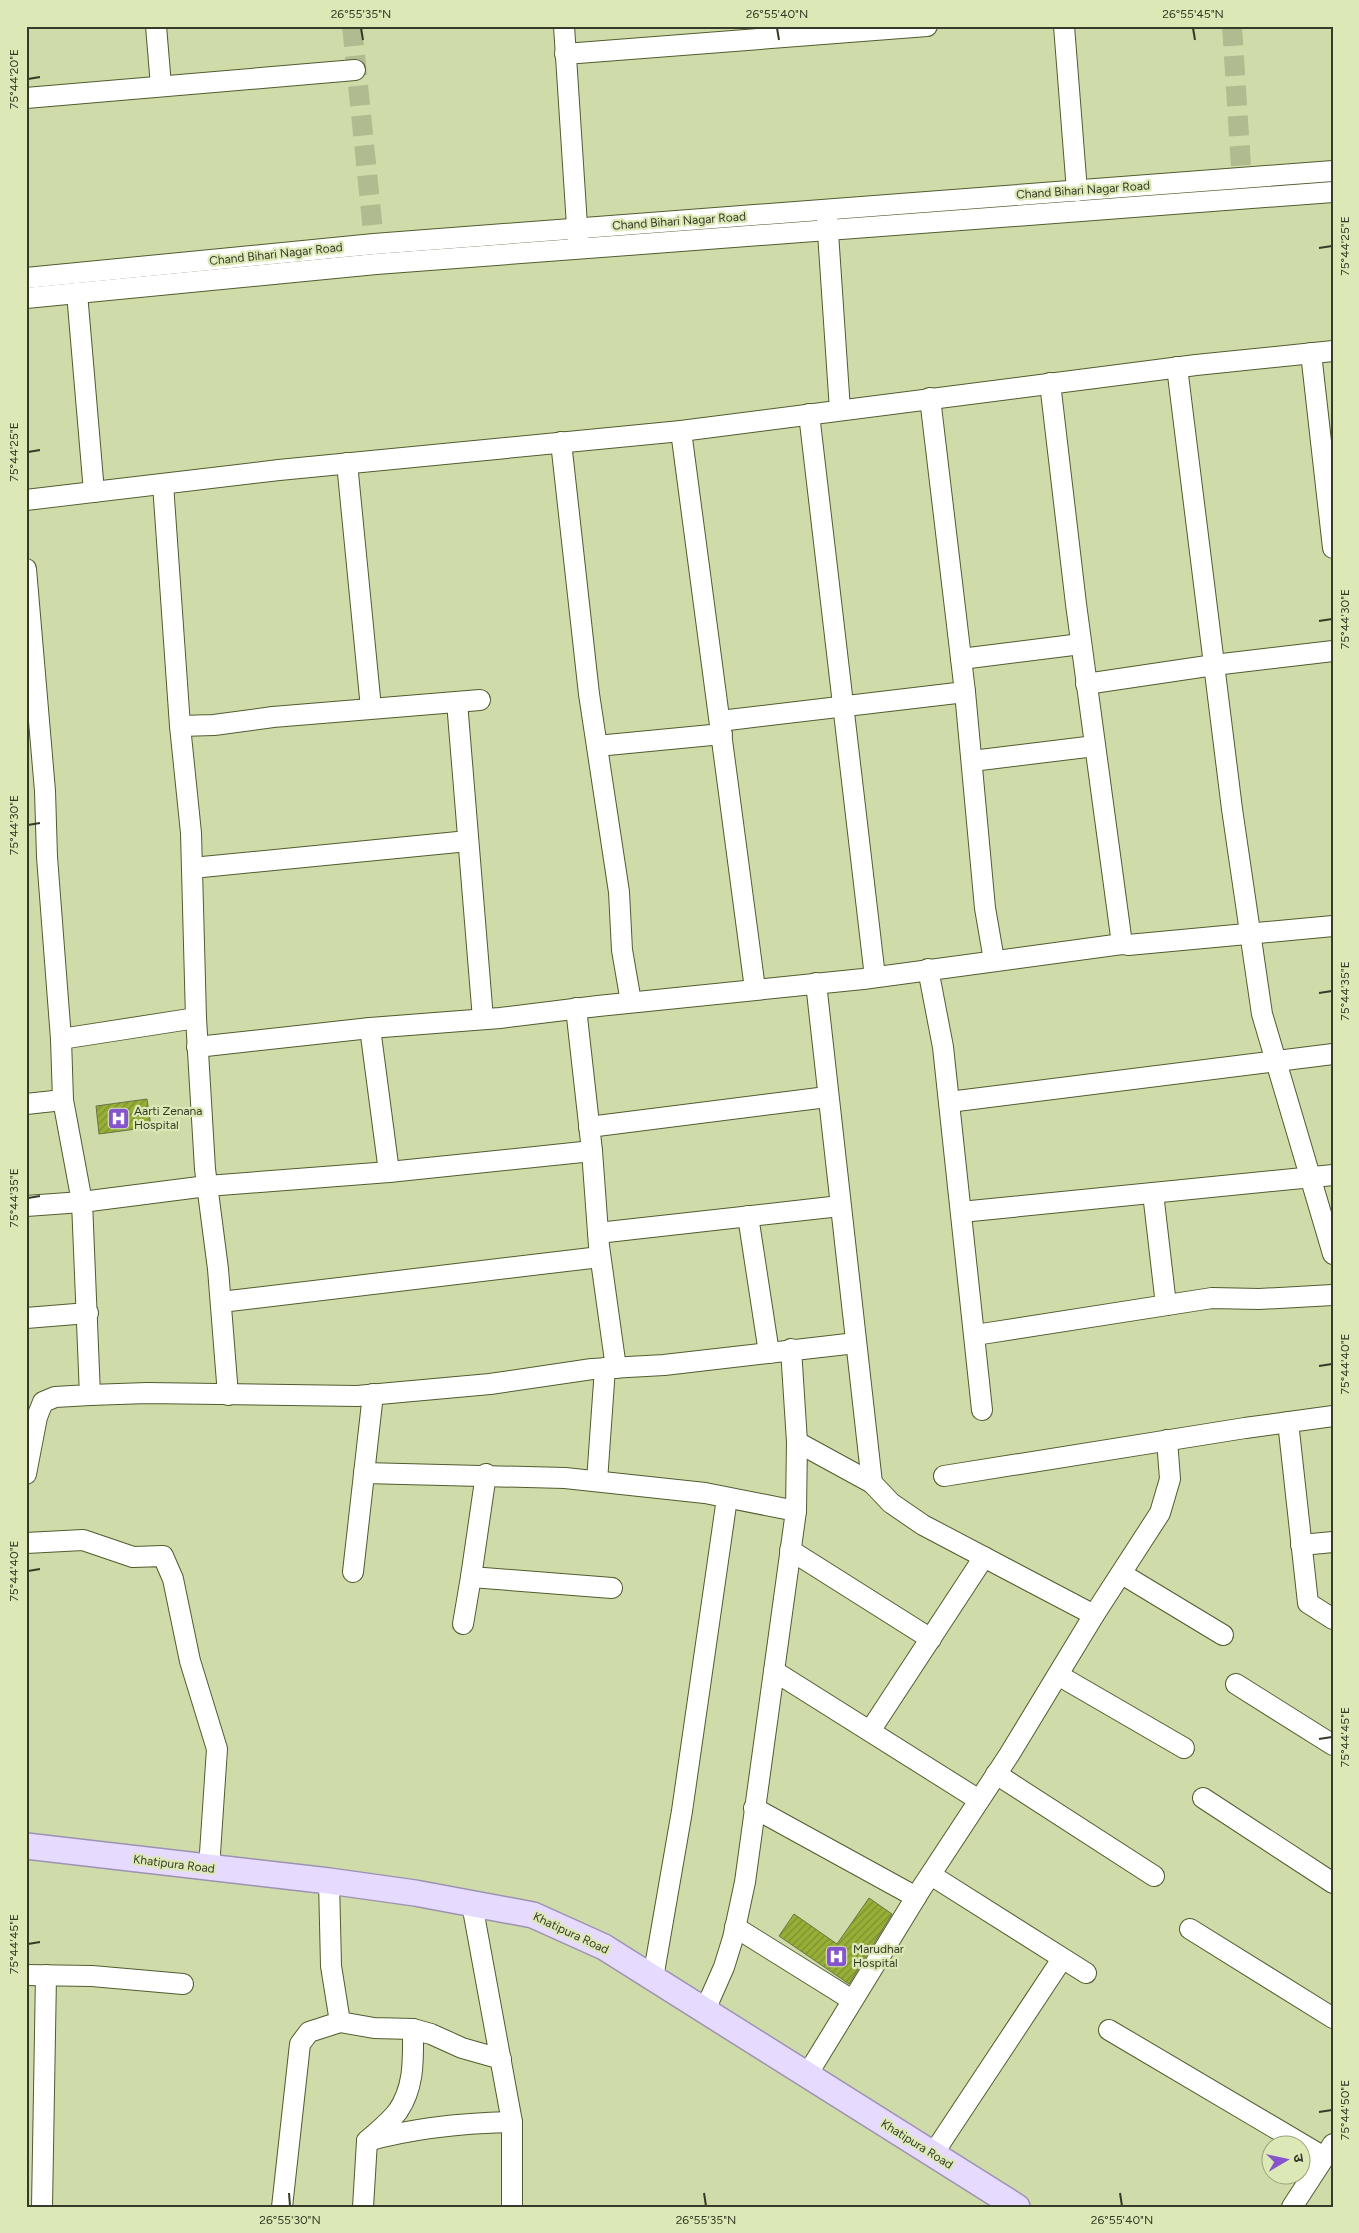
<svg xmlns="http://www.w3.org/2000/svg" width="1359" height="2233" font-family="Figtree,'Noto Sans Devanagari',sans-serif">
<defs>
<pattern id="building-hatch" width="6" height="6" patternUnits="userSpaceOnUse" patternTransform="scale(1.25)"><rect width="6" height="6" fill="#97af37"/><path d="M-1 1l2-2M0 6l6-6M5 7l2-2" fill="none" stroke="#7c902e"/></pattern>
</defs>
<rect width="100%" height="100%" fill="#cfdcaa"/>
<g fill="url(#building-hatch)" stroke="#697446">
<path d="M 147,1099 L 151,1127 L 99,1134 L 96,1106 Z"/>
<path d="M 869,1898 L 892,1914 L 849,1984 L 779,1936 L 794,1914 L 837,1944 Z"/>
</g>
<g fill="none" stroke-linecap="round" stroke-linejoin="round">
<g stroke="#b0bc90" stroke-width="20" stroke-dasharray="20 10" stroke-linecap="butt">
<path d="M 352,26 L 376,261"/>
<path d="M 1232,26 L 1243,198"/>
</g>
<defs>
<g id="minor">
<path d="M 156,26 L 161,86"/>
<path d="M 564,26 L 578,241"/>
<path d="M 1064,26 L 1077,191"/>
<path d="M 565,54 L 927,26"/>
<path d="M 26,98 L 355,70"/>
<path d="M 827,218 L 840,410"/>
<path d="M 26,278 L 374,244 L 1333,171"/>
<path d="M 77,293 L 94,492"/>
<path d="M 26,298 L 376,264 L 1333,192"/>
<path d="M 1311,353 L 1333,548"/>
<path d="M 1177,367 L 1232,809 L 1262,1014 L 1333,1254"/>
<path d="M 1050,383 L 1076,604 L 1122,944"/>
<path d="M 930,398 L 965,692 L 985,908 L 994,960"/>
<path d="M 809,414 L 875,977"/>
<path d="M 681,431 L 755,989"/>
<path d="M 561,442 L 589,694 L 619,892 L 622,950 L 631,1002"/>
<path d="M 347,463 L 371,708"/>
<path d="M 163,484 L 180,726 L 191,833 L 196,1018 L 205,1169 L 218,1269 L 228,1395"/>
<path d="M 26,500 L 279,470 L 681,431 L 1196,365 L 1333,351"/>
<path d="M 26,569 L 45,791 L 47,857 L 61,1039 L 63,1100 L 82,1202 L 90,1395 L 55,1397 L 43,1402 L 37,1417 L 26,1474"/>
<path d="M 961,659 L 1081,644"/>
<path d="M 1086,684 L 1214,665 L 1333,651"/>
<path d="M 457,702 L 483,1019"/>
<path d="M 720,721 L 965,692"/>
<path d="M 180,726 L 214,725 L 273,717 L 480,700"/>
<path d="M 597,746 L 722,734"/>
<path d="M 972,761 L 1095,746"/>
<path d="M 192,868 L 468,841"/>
<path d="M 928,969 L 943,1047 L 982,1410"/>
<path d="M 816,983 L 872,1483 L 891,1503 L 923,1525 L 1094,1615"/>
<path d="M 576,1008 L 592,1151 L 599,1246 L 616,1368"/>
<path d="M 370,1028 L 389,1172"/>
<path d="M 61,1039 L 196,1018"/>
<path d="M 197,1047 L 370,1028 L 500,1018 L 598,1006 L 863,979 L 1122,944 L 1128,945 L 1333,926"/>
<path d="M 949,1102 L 1333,1054"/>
<path d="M 26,1104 L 63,1100"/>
<path d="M 589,1127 L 827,1097"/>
<path d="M 1153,1193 L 1166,1305"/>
<path d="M 26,1206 L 82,1202 L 207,1186 L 389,1172 L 592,1151"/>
<path d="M 961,1212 L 1333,1175"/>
<path d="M 748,1216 L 769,1353"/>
<path d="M 598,1233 L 840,1206"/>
<path d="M 221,1302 L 600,1257"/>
<path d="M 26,1318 L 88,1313"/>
<path d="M 975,1335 L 1212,1298 L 1259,1299 L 1333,1295"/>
<path d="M 90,1395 L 147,1393 L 357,1396 L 490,1384 L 592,1369 L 664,1365 L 856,1343"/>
<path d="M 1288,1422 L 1308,1603 L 1333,1619"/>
<path d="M 797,1442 L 872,1483"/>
<path d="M 364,1473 L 565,1478 L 705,1493 L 796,1511"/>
<path d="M 486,1474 L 471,1577 L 612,1588"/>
<path d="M 944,1476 L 1245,1428 L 1333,1416"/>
<path d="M 597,1481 L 605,1368"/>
<path d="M 26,1543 L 83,1540 L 133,1557 L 163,1556 L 173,1579 L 190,1661 L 217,1749 L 209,1868"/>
<path d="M 1301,1545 L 1333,1542"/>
<path d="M 790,1550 L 931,1639"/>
<path d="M 353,1572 L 373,1394"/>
<path d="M 1122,1574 L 1223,1635"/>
<path d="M 463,1624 L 471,1577"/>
<path d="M 774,1671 L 979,1800"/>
<path d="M 1058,1675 L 1184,1748"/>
<path d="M 1236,1684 L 1333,1745"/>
<path d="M 870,1731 L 984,1557"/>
<path d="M 996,1774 L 1154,1876"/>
<path d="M 1203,1798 L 1333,1883"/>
<path d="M 754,1808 L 916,1897"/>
<path d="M 931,1875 L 1086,1973"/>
<path d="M 472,1904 L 512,2122 L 512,2207"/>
<path d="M 735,1927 L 852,2000"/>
<path d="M 1190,1929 L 1333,2018"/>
<path d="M 26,1975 L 92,1976 L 183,1984"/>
<path d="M 653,1978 L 682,1811 L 727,1498"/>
<path d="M 705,2010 L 724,1967 L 733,1938 L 745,1882 L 796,1511 L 797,1442 L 791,1349"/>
<path d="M 340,2022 L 374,2028 L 413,2029 L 431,2034 L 462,2048 L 501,2059"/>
<path d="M 1109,2030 L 1324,2157"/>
<path d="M 807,2075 L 921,1889 L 1009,1755 L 1094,1615 L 1160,1513 L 1170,1479 L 1167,1440"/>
<path d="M 367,2141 C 414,2128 464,2123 512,2122"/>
<path d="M 933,2154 L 1062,1959"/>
<path d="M 42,2207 L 46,1975"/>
<path d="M 282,2207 L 300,2044 L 309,2032 L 340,2022 L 331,1966 L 329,1881"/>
<path d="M 363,2207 L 367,2141 C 377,2132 390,2122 398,2111 C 415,2086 413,2058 413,2029"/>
<path d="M 1292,2207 L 1333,2144"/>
</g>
<path id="major" d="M 26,1846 L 329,1881 L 415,1893 L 533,1915 L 604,1947 L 1017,2207"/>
</defs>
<use href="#minor" stroke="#515c2e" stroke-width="22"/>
<use href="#major" stroke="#9d92b2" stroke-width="28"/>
<use href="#minor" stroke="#fff" stroke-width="20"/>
<use href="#major" stroke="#e6dafe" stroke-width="25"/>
</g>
<path fill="none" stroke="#363b27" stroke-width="2" d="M 361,28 L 363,40M 777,28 L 779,40M 1193,28 L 1195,40M 28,79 L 40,77M 1319,248 L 1332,246M 28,452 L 40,450M 1319,621 L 1332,619M 28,825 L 40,823M 1319,993 L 1332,991M 28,1198 L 40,1196M 1319,1366 L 1332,1364M 28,1571 L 40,1569M 1319,1739 L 1332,1737M 28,1944 L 40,1942M 1319,2112 L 1332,2110M 289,2193 L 290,2206M 704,2193 L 706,2206M 1120,2193 L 1122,2206"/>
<defs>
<symbol id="hospital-square" viewBox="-11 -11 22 22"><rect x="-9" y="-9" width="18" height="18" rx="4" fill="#8654cc" stroke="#dce9b6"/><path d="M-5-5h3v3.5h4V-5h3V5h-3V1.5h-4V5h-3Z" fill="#fff"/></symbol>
</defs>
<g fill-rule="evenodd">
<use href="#hospital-square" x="106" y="1106" width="25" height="25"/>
<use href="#hospital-square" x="824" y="1944" width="25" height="25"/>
</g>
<g text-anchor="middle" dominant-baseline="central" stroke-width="4.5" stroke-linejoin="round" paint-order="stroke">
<g font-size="12" fill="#363b27" stroke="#dce9b6">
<text transform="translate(1083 190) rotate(-4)">Chand Bihari Nagar Road</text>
<text transform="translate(679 221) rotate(-4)">Chand Bihari Nagar Road</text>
<text transform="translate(276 254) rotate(-6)">Chand Bihari Nagar Road</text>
<text transform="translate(174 1864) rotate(7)">Khatipura Road</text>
<text transform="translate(571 1933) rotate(25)">Khatipura Road</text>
<text transform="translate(917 2144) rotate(32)">Khatipura Road</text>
</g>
<g font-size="12" fill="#363b27" stroke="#dce9b6" text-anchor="start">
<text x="134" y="1111">Aarti Zenana<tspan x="134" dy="14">Hospital</tspan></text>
<text x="853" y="1949">Marudhar<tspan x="853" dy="14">Hospital</tspan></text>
</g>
</g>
<rect width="1359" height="2233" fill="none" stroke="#dce9b6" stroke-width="55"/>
<g transform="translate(1286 2160) rotate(81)"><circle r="24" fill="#dce9b6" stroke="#9aa37d"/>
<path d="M0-4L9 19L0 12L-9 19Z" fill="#8654cc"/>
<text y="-8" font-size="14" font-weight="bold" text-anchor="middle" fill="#363b27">उ</text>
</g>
<rect x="28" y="28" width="1304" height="2178" fill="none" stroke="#363b27" stroke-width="2"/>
<g font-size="12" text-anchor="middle" fill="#363b27">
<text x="361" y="18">26°55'35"N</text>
<text x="777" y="18">26°55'40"N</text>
<text x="1193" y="18">26°55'45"N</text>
<text transform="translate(14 79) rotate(-90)" y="4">75°44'20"E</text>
<text transform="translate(1345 246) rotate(-90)" y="4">75°44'25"E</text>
<text transform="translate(14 452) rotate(-90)" y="4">75°44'25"E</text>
<text transform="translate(1345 619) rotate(-90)" y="4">75°44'30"E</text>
<text transform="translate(14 825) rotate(-90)" y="4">75°44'30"E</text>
<text transform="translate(1345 991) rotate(-90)" y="4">75°44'35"E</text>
<text transform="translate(14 1198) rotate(-90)" y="4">75°44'35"E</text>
<text transform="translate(1345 1364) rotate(-90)" y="4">75°44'40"E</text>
<text transform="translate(14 1571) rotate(-90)" y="4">75°44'40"E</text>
<text transform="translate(1345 1737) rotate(-90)" y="4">75°44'45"E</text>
<text transform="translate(14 1944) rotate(-90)" y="4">75°44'45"E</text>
<text transform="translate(1345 2110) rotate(-90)" y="4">75°44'50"E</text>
<text x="290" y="2224">26°55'30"N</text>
<text x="706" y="2224">26°55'35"N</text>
<text x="1122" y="2224">26°55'40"N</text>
</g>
</svg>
